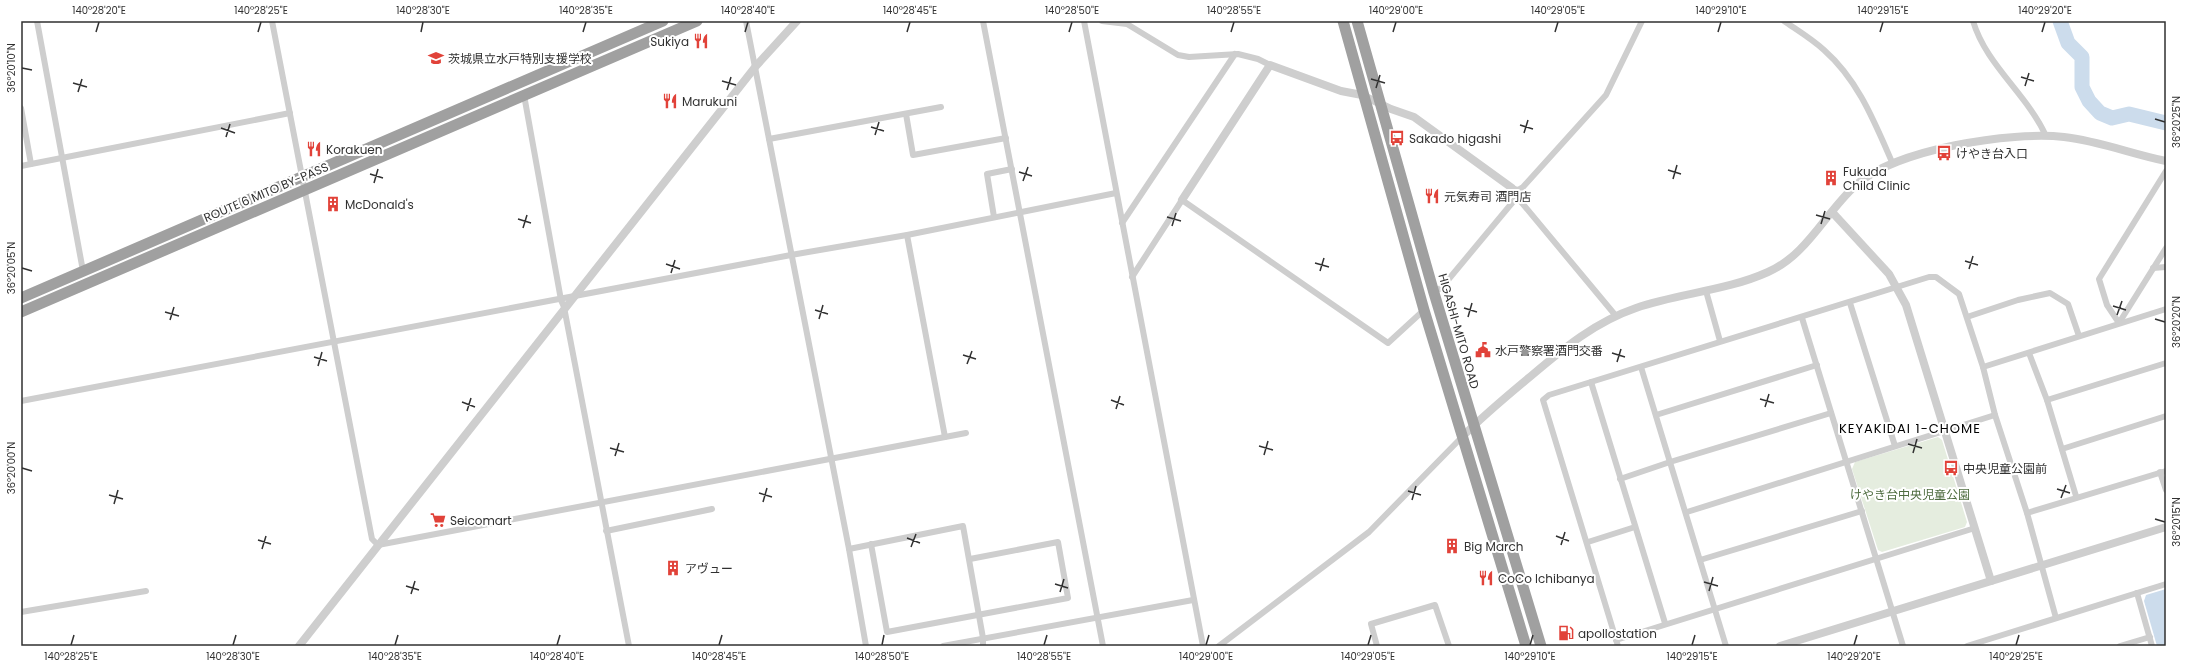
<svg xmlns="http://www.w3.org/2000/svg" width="2187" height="667" font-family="Poppins,'Noto Sans JP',sans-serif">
<rect width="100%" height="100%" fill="#fff"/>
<path fill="#e5eddf" d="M 1938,437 L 1942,440 L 1967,522 L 1965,527 L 1882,552 L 1878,550 L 1852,469 L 1855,462 Z"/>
<path fill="#ccdcec" d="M 2166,589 L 2166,646 L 2157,646 L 2144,601 L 2146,595 Z"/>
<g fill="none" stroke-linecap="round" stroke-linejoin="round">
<path stroke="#ccdcec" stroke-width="15" d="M 2060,21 L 2068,43 L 2082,57 L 2082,87 L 2089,101 L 2100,113 L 2112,118 L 2129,114 L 2166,123"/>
<g stroke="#cecece" stroke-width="6">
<path d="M 37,21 L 83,271"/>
<path d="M 272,21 L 372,539 L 378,545 L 966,433"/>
<path d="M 746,21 L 849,549 L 866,646"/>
<path d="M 983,21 L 1103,646"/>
<path d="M 1084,21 L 1203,646"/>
<path d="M 1102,21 L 1127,24 L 1178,55 L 1189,57 L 1238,54 L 1258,59 L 1270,65"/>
<path d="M 1784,21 C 1797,30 1812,39 1824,50 C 1858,80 1874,121 1892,162"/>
<path d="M 1973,21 C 1986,65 2027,94 2046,136"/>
<path d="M 524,95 L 561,300 L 564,307 L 629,646"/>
<path d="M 21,108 L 31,164"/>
<path d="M 906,114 L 913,155 L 1006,138"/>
<path d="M 769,139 L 941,107"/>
<path d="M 21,166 L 290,113"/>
<path d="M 2166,171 L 2099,279 L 2107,305 L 2119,323 L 2166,248"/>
<path d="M 1512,188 L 1518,190 L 1523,187 L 1606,95 L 1642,21"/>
<path d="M 1517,197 L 1616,316"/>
<path d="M 994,217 L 987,174 L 1012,169"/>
<path d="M 1122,223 L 1235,54"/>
<path d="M 907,235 L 945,437"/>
<path d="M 2153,268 L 2166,267"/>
<path d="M 1132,277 L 1182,200 L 1388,343 L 1424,310"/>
<path d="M 1706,291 L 1720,341"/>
<path d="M 1434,293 L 1443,286 L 1517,197 L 1518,193"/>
<path d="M 1850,303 L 1895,446"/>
<path d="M 1967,317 L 2018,300 L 2050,293 L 2068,304 L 2079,336"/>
<path d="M 1802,318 L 1903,646"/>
<path d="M 2029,353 L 2047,400 L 2076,496"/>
<path d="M 1641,367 L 1726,646"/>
<path d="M 1983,367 L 2166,309"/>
<path d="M 1591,382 L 1665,623"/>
<path d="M 2047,400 L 2166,363"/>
<path d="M 21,401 L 791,255 L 907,235 L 1116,193"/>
<path d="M 1656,415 L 1817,365"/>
<path d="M 2062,449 L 2166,416"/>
<path d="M 2160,472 L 2166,490"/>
<path d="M 1620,479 L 1670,462 L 1831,413"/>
<path d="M 1687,512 L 1995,415"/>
<path d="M 2027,513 L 2166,471"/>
<path d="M 606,531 L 712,509"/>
<path d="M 1588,542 L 1635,527"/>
<path d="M 871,544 L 887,632 L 1068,598 L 1058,542 L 970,559"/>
<path d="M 849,549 L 963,526 L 983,638 L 983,646"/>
<path d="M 1700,560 L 1862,511"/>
<path d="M 2137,593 L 2152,646"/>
<path d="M 21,612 L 146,591"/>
<path d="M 1616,640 L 1975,528"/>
<path d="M 943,646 L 1193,600"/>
<path d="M 1219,646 L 1369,532 L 1462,437"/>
<path d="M 1377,646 L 1371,624 L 1435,605 L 1449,646"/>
<path d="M 1618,646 L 1543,400 L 1549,395 L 1929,277 L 1936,277 L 1959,294 L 1983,367 L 1995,415 L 2027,513 L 2056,618"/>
<path d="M 1967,646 L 2166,584"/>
<path d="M 2120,646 L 2150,637"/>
</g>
<g stroke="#cecece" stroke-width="8">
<path d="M 1182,200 L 1270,65 L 1341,91 L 1362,95 L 1391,109 L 1414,117 L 1512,188"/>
<path d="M 1832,212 L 1889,274 L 1906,305 L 1991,581"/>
<path d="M 1462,437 C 1484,415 1508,395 1531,376 C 1564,348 1595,322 1636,308 C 1679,293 1726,291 1768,272 C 1807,255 1825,213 1856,185 C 1896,149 2011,131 2064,137 C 2099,141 2132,154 2166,161"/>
<path d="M 299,646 L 756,66 L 797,21"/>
<path d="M 1780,646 L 2166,527"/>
</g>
<g stroke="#a0a0a0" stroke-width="11">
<path d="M 1343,21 L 1424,310 L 1526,646"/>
<path d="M 1357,21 L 1434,293 L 1541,646"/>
<path d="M 21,298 L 663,21"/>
<path d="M 21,312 L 697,21"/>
</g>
</g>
<path fill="none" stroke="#313131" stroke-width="1.5" d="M 96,32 L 99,22M 258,32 L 261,22M 421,32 L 423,22M 583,32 L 586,22M 745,32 L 748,22M 907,32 L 910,22M 1069,32 L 1072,22M 1231,32 L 1234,22M 1393,32 L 1396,22M 1555,32 L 1558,22M 1718,32 L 1721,22M 1880,32 L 1883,22M 2042,32 L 2045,22M 22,68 L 32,70M 2021,77 L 2034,81M 1371,79 L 1385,83M 722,81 L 736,85M 73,83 L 87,87M 2025,86 L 2029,73M 1376,88 L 1380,75M 727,90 L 731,77M 78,92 L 82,79M 2155,119 L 2165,122M 1520,125 L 1533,129M 871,127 L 884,131M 221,128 L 235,133M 1524,133 L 1528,120M 875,135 L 879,122M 226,137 L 230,124M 1668,170 L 1681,174M 1019,172 L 1032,176M 370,174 L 383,178M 1673,179 L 1677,165M 1023,181 L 1028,167M 374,183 L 378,169M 1816,215 L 1830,219M 1167,217 L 1181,221M 518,219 L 531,223M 1821,224 L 1825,211M 1172,226 L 1176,213M 523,228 L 527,215M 1965,261 L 1978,265M 1315,263 L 1329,267M 666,264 L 680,269M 22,268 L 32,271M 1969,269 L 1973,256M 1320,271 L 1324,258M 671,273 L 675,260M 2113,306 L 2126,310M 1464,308 L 1477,312M 815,310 L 828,314M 165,312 L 179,316M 2117,315 L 2122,301M 1468,317 L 1472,303M 819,319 L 823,305M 2155,319 L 2165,322M 170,320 L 174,307M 1612,353 L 1625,357M 963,355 L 976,359M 314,357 L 327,361M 1617,362 L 1621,349M 967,364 L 972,351M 318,366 L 322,352M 1760,399 L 1774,403M 1111,400 L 1124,405M 462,402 L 475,407M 1765,407 L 1769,394M 1116,409 L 1120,396M 467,411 L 471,398M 1908,444 L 1922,448M 1259,446 L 1273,450M 610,448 L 624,452M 1913,453 L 1917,439M 1264,455 L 1268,441M 615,456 L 619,443M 22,468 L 32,471M 2057,489 L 2070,493M 1408,491 L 1421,495M 759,493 L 772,497M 109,495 L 123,499M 2061,498 L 2066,485M 1412,500 L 1416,486M 763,502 L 767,488M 114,504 L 118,490M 2155,519 L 2165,522M 1556,536 L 1569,541M 907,538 L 920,543M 258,540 L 271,544M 1561,545 L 1565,532M 911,547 L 916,534M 262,549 L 266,536M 1704,582 L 1718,586M 1055,584 L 1068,588M 406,586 L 419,590M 1709,591 L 1713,577M 1060,592 L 1064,579M 411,594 L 415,581M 71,645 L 74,635M 233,645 L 236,635M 395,645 L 398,635M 557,645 L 560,635M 719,645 L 722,635M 882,645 L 884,635M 1044,645 L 1047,635M 1206,645 L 1209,635M 1368,645 L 1371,635M 1530,645 L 1533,635M 1692,645 L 1695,635M 1854,645 L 1857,635M 2016,645 L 2019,635"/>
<defs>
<symbol id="restaurant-bare" viewBox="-9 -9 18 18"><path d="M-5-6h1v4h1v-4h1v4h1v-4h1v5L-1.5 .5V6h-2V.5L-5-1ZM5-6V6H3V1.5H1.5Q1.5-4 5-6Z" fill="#e14239" stroke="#fff" stroke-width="2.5" paint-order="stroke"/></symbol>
<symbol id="school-bare" viewBox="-9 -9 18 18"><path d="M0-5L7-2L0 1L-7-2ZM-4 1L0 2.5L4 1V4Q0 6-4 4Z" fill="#e14239" stroke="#fff" stroke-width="2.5" paint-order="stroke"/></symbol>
<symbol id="bus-bare" viewBox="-9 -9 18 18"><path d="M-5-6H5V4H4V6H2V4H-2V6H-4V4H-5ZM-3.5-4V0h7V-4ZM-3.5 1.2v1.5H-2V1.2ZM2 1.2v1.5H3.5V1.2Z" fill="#e14239" stroke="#fff" stroke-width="2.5" paint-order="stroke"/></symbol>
<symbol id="building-bare" viewBox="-9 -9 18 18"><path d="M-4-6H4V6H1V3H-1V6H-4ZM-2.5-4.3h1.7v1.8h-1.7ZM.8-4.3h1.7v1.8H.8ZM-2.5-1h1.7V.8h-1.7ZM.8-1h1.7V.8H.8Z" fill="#e14239" stroke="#fff" stroke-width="2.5" paint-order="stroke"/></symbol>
<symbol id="civic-bare" viewBox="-9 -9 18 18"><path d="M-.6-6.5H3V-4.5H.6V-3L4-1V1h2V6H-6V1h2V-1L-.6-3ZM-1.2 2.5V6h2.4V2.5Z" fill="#e14239" stroke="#fff" stroke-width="2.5" paint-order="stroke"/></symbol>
<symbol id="supermarket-bare" viewBox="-9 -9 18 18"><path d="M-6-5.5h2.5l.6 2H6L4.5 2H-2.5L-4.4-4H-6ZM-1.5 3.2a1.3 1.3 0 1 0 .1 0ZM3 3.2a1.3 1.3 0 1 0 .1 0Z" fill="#e14239" stroke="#fff" stroke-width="2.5" paint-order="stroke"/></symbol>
<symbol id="fuel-bare" viewBox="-9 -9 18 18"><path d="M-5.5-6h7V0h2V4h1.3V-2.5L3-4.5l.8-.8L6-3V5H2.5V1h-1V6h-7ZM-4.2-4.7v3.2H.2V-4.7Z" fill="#e14239" stroke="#fff" stroke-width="2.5" paint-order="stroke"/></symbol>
</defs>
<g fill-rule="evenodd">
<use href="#restaurant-bare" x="690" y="30" width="22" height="22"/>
<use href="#school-bare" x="425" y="47" width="22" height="22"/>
<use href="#restaurant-bare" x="659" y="90" width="22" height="22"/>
<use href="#bus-bare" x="1386" y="127" width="22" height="22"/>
<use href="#restaurant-bare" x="303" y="138" width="22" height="22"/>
<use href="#bus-bare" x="1933" y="142" width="22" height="22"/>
<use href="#building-bare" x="1820" y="167" width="22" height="22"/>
<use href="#restaurant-bare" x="1421" y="185" width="22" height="22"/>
<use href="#building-bare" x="322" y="193" width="22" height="22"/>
<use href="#civic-bare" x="1472" y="339" width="22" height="22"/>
<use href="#bus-bare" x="1940" y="457" width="22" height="22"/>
<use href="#supermarket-bare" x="427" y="509" width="22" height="22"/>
<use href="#building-bare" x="1441" y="535" width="22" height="22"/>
<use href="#building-bare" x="662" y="557" width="22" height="22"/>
<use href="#restaurant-bare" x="1475" y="567" width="22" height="22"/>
<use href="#fuel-bare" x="1555" y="622" width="22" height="22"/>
</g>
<g text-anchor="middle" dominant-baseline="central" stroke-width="4" stroke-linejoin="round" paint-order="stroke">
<g font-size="12" fill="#313131" stroke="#fff" text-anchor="start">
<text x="689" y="41" text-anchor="end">Sukiya</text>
<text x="448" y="58">茨城県立水戸特別支援学校</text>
<text x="682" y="101">Marukuni</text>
<text x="1409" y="138">Sakado higashi</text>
<text x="326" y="149">Korakuen</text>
<text x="1956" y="153">けやき台入口</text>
<text x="1843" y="171">Fukuda<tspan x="1843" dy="14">Child Clinic</tspan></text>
<text x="1444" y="196">元気寿司 酒門店</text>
<text x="345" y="204">McDonald's</text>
<text x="1495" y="350">水戸警察署酒門交番</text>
<text x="1963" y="468">中央児童公園前</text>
<text x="450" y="520">Seicomart</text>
<text x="1464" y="546">Big March</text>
<text x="685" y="568">アヴュー</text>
<text x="1498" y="578">CoCo Ichibanya</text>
<text x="1578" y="633">apollostation</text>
</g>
<g font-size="12" fill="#313131" stroke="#fff">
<text transform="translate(266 192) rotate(-23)">ROUTE 6 MITO BY-PASS</text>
<text transform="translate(1459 331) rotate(74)">HIGASHI-MITO ROAD</text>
</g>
<g font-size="12" fill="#4e6c3f" stroke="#fff">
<text x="1910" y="494">けやき台中央児童公園</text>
</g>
<g font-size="13" letter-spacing="1" fill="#000" stroke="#fff">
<text x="1910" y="428">KEYAKIDAI 1-CHOME</text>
</g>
</g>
<rect width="2187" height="667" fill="none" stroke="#ffffff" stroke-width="44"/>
<rect x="22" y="22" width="2143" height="623" fill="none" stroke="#313131" stroke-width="1.5"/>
<g font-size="10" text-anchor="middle" fill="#313131">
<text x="99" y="14">140°28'20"E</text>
<text x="261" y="14">140°28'25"E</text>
<text x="423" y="14">140°28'30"E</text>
<text x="586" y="14">140°28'35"E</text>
<text x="748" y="14">140°28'40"E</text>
<text x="910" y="14">140°28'45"E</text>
<text x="1072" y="14">140°28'50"E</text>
<text x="1234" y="14">140°28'55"E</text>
<text x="1396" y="14">140°29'00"E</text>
<text x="1558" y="14">140°29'05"E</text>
<text x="1721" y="14">140°29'10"E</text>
<text x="1883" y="14">140°29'15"E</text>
<text x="2045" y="14">140°29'20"E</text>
<text transform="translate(11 68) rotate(-90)" y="4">36°20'10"N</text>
<text transform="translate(2176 122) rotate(-90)" y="4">36°20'25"N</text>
<text transform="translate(11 268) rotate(-90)" y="4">36°20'05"N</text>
<text transform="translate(2176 322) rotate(-90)" y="4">36°20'20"N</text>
<text transform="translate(11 468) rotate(-90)" y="4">36°20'00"N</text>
<text transform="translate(2176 522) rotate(-90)" y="4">36°20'15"N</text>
<text x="71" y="660">140°28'25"E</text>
<text x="233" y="660">140°28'30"E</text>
<text x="395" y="660">140°28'35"E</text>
<text x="557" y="660">140°28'40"E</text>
<text x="719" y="660">140°28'45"E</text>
<text x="882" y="660">140°28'50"E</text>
<text x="1044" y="660">140°28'55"E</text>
<text x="1206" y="660">140°29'00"E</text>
<text x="1368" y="660">140°29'05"E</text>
<text x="1530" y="660">140°29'10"E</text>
<text x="1692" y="660">140°29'15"E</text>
<text x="1854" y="660">140°29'20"E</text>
<text x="2016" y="660">140°29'25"E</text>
</g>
</svg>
